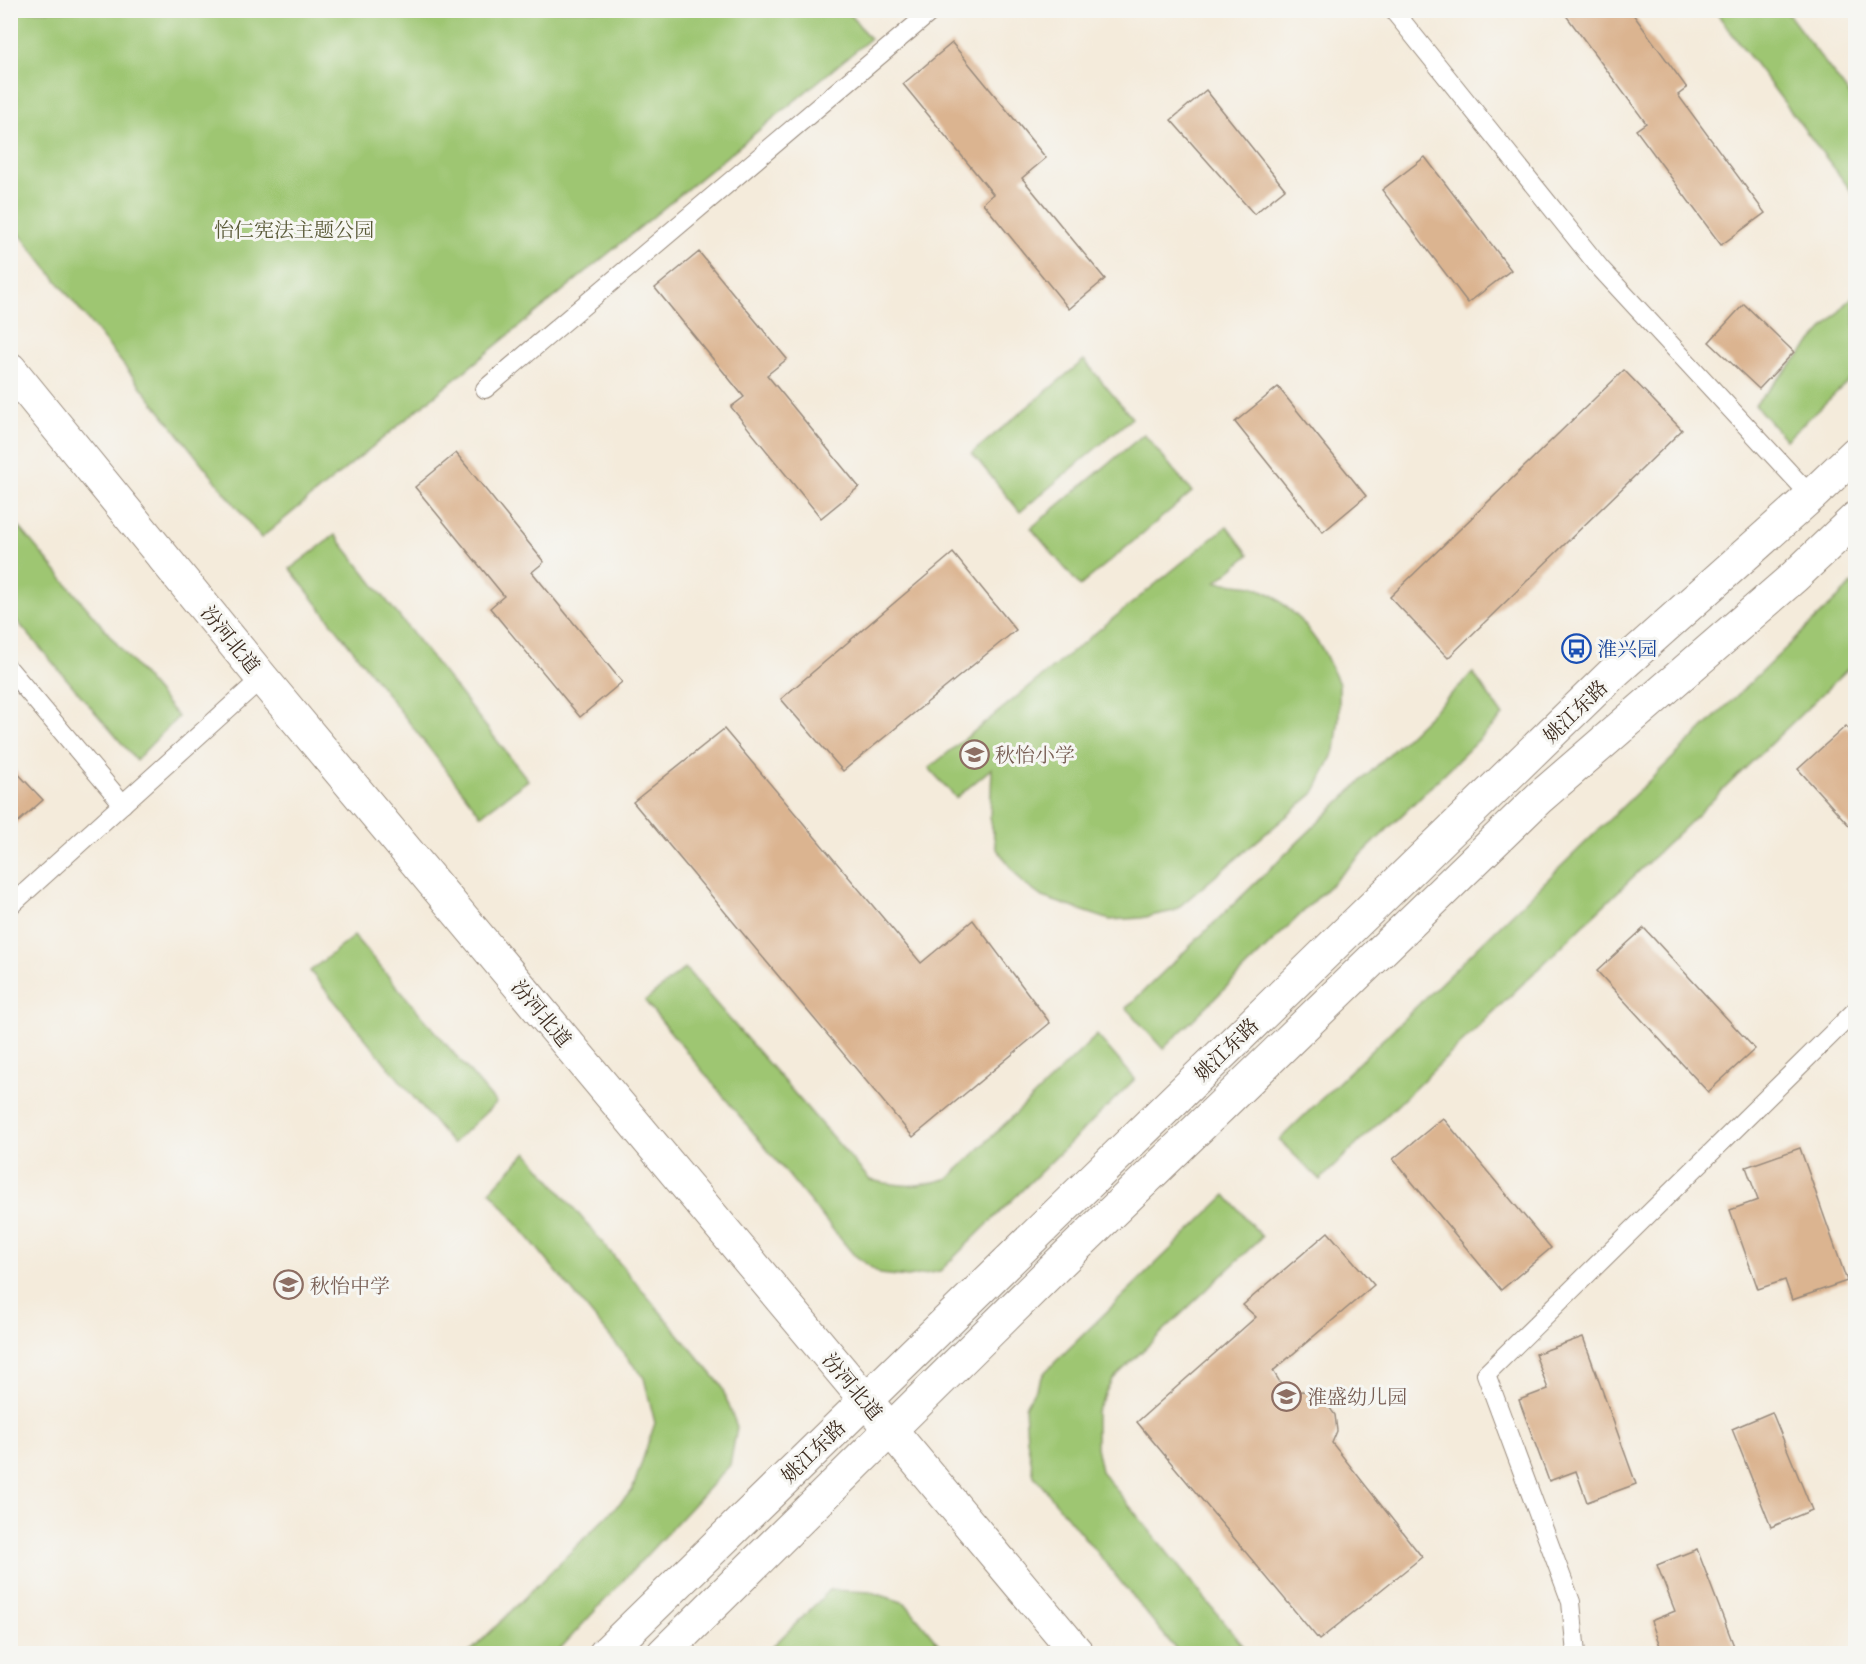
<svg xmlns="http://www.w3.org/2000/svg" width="1866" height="1664" font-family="'Gentium Book Plus','Noto Serif SC',serif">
<rect width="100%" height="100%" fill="#f6f6f2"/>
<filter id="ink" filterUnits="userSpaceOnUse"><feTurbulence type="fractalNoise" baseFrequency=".0167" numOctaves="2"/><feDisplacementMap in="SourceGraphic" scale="12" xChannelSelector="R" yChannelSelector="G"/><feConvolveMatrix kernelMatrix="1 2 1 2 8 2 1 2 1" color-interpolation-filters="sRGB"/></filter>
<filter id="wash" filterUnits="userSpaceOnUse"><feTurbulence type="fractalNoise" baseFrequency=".008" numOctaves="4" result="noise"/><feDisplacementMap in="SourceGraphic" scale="24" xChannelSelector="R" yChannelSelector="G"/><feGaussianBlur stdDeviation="1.35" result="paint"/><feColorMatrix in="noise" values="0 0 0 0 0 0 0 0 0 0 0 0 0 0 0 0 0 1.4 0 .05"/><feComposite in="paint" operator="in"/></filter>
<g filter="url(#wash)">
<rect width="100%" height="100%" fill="#f4ebdb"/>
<g fill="#9ec672" stroke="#6c7848" stroke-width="1.5">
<path d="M 847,10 L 870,39 L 261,538 L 11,223 L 11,11 Z"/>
<path d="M 1715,11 L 1786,11 L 1855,102 L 1855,196 Z"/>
<path d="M 1855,294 L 1855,375 L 1786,440 L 1755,405 Z"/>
<path d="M 1084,360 L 1132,418 L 1020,512 L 972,453 Z"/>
<path d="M 1144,434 L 1192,492 L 1080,586 L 1031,528 Z"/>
<path d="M 11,517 L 178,717 L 136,760 L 11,614 Z"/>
<path d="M 1227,526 L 1249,555 L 1216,582 L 1253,586 L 1274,596 L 1301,620 L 1323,650 L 1339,684 L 1339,717 L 1335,750 L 1314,793 L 1174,911 L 1141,918 L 1110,920 L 1042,897 L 1023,883 L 996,848 L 990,817 L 992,768 L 956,798 L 929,768 Z"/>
<path d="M 335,535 L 528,780 L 481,815 L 290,569 Z"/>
<path d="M 1855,581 L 1855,662 L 1320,1180 L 1279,1140 Z"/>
<path d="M 1473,673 L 1503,716 L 1163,1049 L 1126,1008 Z"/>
<path d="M 354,936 L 496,1103 L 452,1144 L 310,971 Z"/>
<path d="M 685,968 L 870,1180 C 903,1187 917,1188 949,1178 L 1097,1035 L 1135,1079 L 940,1271 L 908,1277 L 880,1274 L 853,1254 L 645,1001 Z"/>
<path d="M 527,1152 L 721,1385 L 737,1427 L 730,1465 L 556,1653 L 469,1653 L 632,1491 L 655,1423 L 644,1378 L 490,1191 Z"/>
<path d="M 1226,1195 L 1262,1237 L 1112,1380 L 1096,1412 L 1096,1447 L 1101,1471 L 1249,1653 L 1179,1653 L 1034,1476 L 1027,1440 L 1025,1407 L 1045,1372 Z"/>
<path d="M 830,1590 L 871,1592 L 905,1603 L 946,1653 L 766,1653 Z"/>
</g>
<g id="blocks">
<g fill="#dbb490">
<path d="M 1562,10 L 1630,10 L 1687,88 L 1678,95 L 1765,213 L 1721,245 L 1636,130 L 1646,123 Z"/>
<path d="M 952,43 L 1046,158 L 1022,178 L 1105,279 L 1069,309 L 983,203 L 993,194 L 903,84 Z"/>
<path d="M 1206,90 L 1285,189 L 1254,214 L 1171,120 Z"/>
<path d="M 1425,157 L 1511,270 L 1468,303 L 1382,190 Z"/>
<path d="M 699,252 L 787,359 L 767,375 L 859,487 L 821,518 L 731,407 L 744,397 L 655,288 Z"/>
<path d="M 1744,304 L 1794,352 L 1759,389 L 1709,342 Z"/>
<path d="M 1624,370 L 1682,430 L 1448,658 L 1390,597 Z"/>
<path d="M 1278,387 L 1366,496 L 1323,532 L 1235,422 Z"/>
<path d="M 456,453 L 544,562 L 532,572 L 622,682 L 580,717 L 490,608 L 504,596 L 415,487 Z"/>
<path d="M 953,553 L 1016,630 L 843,771 L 781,699 Z"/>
<path d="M 1846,726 L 1856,737 L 1856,833 L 1798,769 Z"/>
<path d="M 724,729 L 921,963 L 973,920 L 1050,1023 L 913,1137 L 633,802 Z"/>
<path d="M 10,765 L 43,800 L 10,829 Z"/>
<path d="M 1644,928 L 1755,1049 L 1708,1092 L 1597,971 Z"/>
<path d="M 1443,1118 L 1551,1248 L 1501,1290 L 1393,1159 Z"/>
<path d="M 1800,1148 L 1847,1281 L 1792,1300 L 1785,1280 L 1758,1289 L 1730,1210 L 1758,1200 L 1746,1167 Z"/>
<path d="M 1328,1232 L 1374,1285 L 1273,1371 L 1286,1392 L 1305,1391 L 1324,1400 L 1335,1415 L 1337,1431 L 1332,1443 L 1422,1557 L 1319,1640 L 1137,1422 L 1256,1317 L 1243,1305 Z"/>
<path d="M 1583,1337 L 1636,1484 L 1587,1502 L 1576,1471 L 1549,1481 L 1519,1400 L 1548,1389 L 1535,1354 Z"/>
<path d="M 1772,1412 L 1812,1510 L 1771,1527 L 1732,1429 Z"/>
<path d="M 1697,1549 L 1737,1654 L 1681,1654 L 1679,1648 L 1663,1654 L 1651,1621 L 1675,1611 L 1657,1565 Z"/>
</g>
</g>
</g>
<g filter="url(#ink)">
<use href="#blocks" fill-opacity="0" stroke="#988a7c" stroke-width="1.5"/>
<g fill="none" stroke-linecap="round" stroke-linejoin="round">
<defs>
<g id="lane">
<path d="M 1393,10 L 1600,268 L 1811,496"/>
<path d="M 485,389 L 933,10"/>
<path d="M 10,670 L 123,804"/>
<path d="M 10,906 L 262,678"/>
<path d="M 1576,1654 L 1571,1602 L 1486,1374 L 1856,1010"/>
</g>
<g id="secondary">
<path d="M 10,369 L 262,678 L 1078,1654"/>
<path d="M 605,1654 L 1612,674 L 1811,496 L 1856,453"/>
<path d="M 663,1654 L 1048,1274 L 1539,798 L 1794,577 L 1856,518"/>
</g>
</defs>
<use href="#lane" stroke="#988a7c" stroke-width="20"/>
<use href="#secondary" stroke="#988a7c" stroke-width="35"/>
<use href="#lane" stroke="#fff" stroke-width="18"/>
<use href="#secondary" stroke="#fff" stroke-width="33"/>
</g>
</g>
<defs>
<symbol id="bus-ring" viewBox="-11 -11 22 22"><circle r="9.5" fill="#f6f6f2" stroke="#1a4fb4" stroke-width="1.5"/><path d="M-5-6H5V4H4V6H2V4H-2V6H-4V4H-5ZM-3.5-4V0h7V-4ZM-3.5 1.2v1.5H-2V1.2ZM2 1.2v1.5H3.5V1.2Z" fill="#1a4fb4"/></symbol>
<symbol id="school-ring" viewBox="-11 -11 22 22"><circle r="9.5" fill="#f6f6f2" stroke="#8d6e63" stroke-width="1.5"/><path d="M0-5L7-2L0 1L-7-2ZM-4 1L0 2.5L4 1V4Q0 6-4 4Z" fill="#8d6e63"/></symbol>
</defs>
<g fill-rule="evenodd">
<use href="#bus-ring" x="1560" y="632" width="33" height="33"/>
<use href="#school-ring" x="958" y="738" width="33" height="33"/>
<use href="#school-ring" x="272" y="1268" width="33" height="33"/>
<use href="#school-ring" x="1270" y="1380" width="33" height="33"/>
</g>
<g text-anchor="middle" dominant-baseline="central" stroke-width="6" stroke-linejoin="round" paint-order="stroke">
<g font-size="20" fill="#595937" stroke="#f6f6f2">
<text x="294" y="229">怡仁宪法主题公园</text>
</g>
<g font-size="20" fill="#3b2a1e" stroke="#f6f6f2">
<text transform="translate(231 639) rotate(51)">汾河北道</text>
<text transform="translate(1575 711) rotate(-44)">姚江东路</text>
<text transform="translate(542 1013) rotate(50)">汾河北道</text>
<text transform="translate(1226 1049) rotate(-44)">姚江东路</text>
<text transform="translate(853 1386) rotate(50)">汾河北道</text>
<text transform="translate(813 1451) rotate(-44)">姚江东路</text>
</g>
<g font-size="20" fill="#164399" stroke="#f6f6f2" text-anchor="start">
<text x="1597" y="648">淮兴园</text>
</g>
<g font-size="20" fill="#785e54" stroke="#f6f6f2" text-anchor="start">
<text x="995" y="754">秋怡小学</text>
<text x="310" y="1285">秋怡中学</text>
<text x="1307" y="1396">淮盛幼儿园</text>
</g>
</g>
<rect width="1866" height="1664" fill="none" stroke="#f6f6f2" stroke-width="36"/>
</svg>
